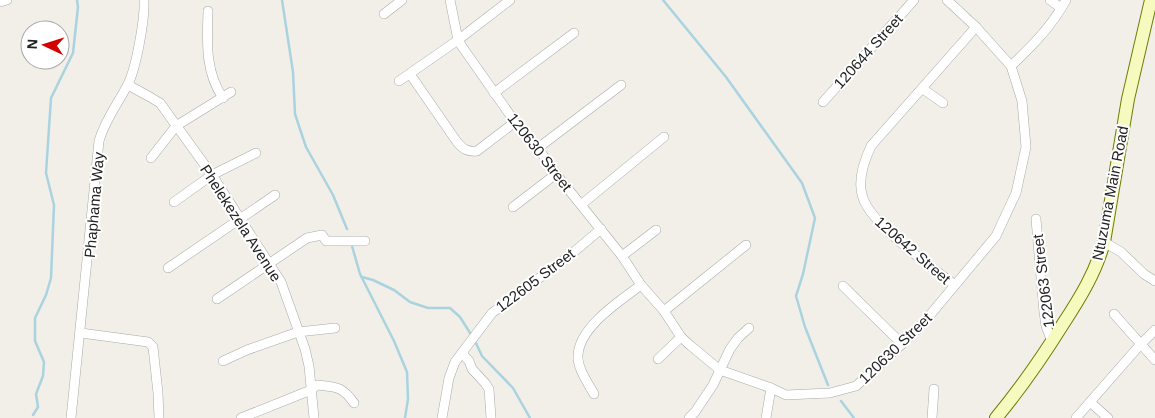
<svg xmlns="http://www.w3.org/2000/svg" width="1155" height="418" font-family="Arial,sans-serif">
<rect width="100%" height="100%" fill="#f2efe9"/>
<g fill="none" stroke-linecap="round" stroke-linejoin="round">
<g stroke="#aad3df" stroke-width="2.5">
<path d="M 282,0 L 293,72 L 295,114 L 306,147 L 333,195 L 347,229"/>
<path d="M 663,0 L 726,77 L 802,183 L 815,218 L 803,274 L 796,296 L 805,327 L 828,385"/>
<path d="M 352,246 L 360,274 L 394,341 L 407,372 L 408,399 L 405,418"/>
<path d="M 362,277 L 373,280 L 394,290 L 410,302 L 428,308 L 450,308 L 460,317 L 472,336"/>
<path d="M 475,341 L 482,356 L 513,388 L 530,418"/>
<path d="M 841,401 L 854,418"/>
<path d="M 33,415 L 38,407 L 36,394 L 43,376 L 44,362 L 35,341 L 35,318 L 46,295 L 51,278 L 54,205 L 46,173 L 51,98 L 73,53 L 78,7 L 77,0"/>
</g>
<defs>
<g id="minor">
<path d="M 450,0 L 458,40 L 463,48 L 515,122 L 538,148 L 556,174 L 622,256 L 641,285 L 664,311 L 681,337 L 691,346 L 720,370 L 771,388 L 786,395 L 830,393 L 856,386 L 902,344 L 925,321 L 996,236 L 1016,193 L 1026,147 L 1022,101 L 1011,66 L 976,27 L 947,0"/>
<path d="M 1050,0 L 1061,8"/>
<path d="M 0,2 L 7,0"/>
<path d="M 208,11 C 207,42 205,72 223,98"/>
<path d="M 384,14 L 402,0"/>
<path d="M 1011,66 C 1032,46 1052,26 1066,0"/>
<path d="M 410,74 L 457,142 C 463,149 467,152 477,151 L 515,122"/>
<path d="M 399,81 L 458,40 L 510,0"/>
<path d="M 128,85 L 150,97 L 160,103 L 212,175 L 281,282 L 305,349 L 309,366 L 314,418"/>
<path d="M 923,89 L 943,103"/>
<path d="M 494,93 L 574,33"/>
<path d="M 823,102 L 914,0"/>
<path d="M 538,148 L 621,85"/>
<path d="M 151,158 L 176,126 L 231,92"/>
<path d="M 174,202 L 212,175 L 256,153"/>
<path d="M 582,204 L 664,137"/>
<path d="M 513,207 L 556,174"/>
<path d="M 1036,219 L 1044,312 L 1046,326 L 1052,342"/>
<path d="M 1104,242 L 1121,252 L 1144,274 L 1155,281"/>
<path d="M 622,256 L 656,230"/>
<path d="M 168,268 L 275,195"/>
<path d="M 955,285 C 931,267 872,225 863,198 C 857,182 864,161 871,146 L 976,27"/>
<path d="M 843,286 L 902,344"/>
<path d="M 217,299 L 307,238 L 322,235 L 326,241 L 365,241"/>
<path d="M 664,311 L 746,245"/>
<path d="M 1114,314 L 1155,360"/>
<path d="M 81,333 L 148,342 L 153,347 L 158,393 L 159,418"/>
<path d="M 462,353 L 469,361 L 472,369 L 485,383 L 489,389 L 491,418"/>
<path d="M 658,359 L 681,337"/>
<path d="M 223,361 L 247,350 L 298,332 L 335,328"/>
<path d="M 594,394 C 588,383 577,368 578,355 C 580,326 620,301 641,285"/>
<path d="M 1090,402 L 1108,418"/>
<path d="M 71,418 L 99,141 C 105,120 117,105 127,86 C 136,70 145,19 144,0"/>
<path d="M 241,418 L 311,390 L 317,385 C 336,387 342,386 354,403"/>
<path d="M 442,418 L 449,378 L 455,362 L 492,313 L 569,256 L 601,229"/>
<path d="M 689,418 L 695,412 L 713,385 L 730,349 L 738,338 L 749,328"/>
<path d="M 766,418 L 771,388"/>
<path d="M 932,418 L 934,389"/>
<path d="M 1076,418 L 1140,345 L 1155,330"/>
</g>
<path id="secondary" d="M 996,418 C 1021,388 1043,356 1063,324 C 1080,298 1096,272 1104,242 L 1128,99 L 1151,0"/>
</defs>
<use href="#minor" stroke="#a9a9a9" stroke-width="10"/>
<use href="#secondary" stroke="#707d05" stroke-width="14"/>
<use href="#minor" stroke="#fff" stroke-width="9"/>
<use href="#secondary" stroke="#f7fabf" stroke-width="12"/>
</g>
<g text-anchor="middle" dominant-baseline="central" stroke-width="4" stroke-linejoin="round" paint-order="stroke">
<g font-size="15" fill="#222" stroke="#fff">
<text transform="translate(868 51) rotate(-48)">120644 Street</text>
<text transform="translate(540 152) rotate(52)">120630 Street</text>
<text transform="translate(1110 193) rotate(-79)">Ntuzuma Main Road</text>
<text transform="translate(94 205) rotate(-85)">Phaphama Way</text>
<text transform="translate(241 223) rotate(57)">Phelekezela Avenue</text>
<text transform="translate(913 250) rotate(41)">120642 Street</text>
<text transform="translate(535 280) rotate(-37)">122605 Street</text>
<text transform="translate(1043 281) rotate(-97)">122063 Street</text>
<text transform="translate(895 348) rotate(-44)">120630 Street</text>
</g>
</g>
<g transform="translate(45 45) rotate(274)"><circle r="24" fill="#ffffff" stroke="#a7a7a7"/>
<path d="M0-4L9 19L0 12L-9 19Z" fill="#d40000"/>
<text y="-8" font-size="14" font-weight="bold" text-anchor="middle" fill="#222222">N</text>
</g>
</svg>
